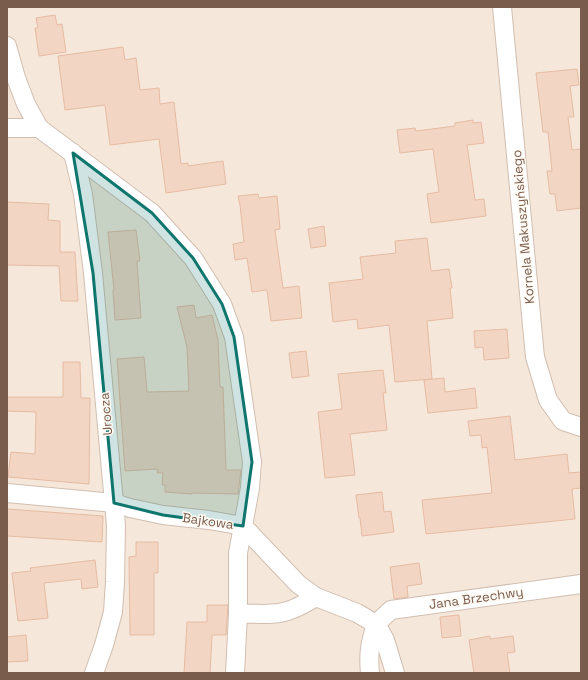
<svg xmlns="http://www.w3.org/2000/svg" width="588" height="680" font-family="'Space Grotesk',sans-serif">
<rect width="100%" height="100%" fill="#fdf6ec"/>
<rect fill="#f5e8da" x="7" y="7" width="574" height="666"/>
<g fill="#f3d5c3" stroke="#e6bba3">
<path d="M 55,15 L 57,25 L 62,24 L 66,52 L 39,56 L 35,28 L 38,28 L 36,18 Z"/>
<path d="M 123,47 L 125,60 L 136,58 L 140,90 L 159,88 L 160,104 L 174,102 L 181,164 L 188,163 L 188,166 L 223,161 L 226,184 L 166,193 L 159,139 L 110,145 L 105,105 L 65,110 L 58,56 Z"/>
<path d="M 577,69 L 579,85 L 570,86 L 574,117 L 568,117 L 572,150 L 581,149 L 581,208 L 557,211 L 555,194 L 550,194 L 547,171 L 552,171 L 548,132 L 543,132 L 536,73 Z"/>
<path d="M 473,120 L 473,123 L 481,122 L 484,143 L 467,145 L 475,200 L 484,199 L 486,216 L 431,223 L 427,194 L 439,192 L 433,149 L 400,153 L 397,130 L 415,128 L 416,131 L 455,126 L 455,123 Z"/>
<path d="M 258,194 L 259,198 L 277,196 L 280,229 L 275,230 L 283,288 L 299,286 L 302,318 L 271,321 L 267,290 L 252,292 L 247,258 L 235,260 L 233,244 L 244,242 L 240,205 L 238,196 Z"/>
<path d="M 7,202 L 49,204 L 48,220 L 60,221 L 60,252 L 75,252 L 78,301 L 61,301 L 59,266 L 7,265 Z"/>
<path d="M 324,226 L 326,246 L 311,248 L 308,229 Z"/>
<path d="M 136,230 L 140,261 L 137,261 L 141,318 L 115,320 L 113,290 L 114,290 L 108,232 Z"/>
<path d="M 427,238 L 431,271 L 449,269 L 452,288 L 450,288 L 453,318 L 427,321 L 432,379 L 395,382 L 389,325 L 358,329 L 357,319 L 333,322 L 329,283 L 363,279 L 360,257 L 396,253 L 395,241 Z"/>
<path d="M 194,305 L 196,318 L 212,315 L 218,340 L 220,387 L 223,387 L 226,470 L 241,470 L 238,494 L 192,493 L 192,494 L 165,492 L 165,485 L 162,485 L 163,473 L 157,473 L 158,469 L 125,471 L 117,359 L 144,357 L 147,392 L 189,391 L 187,347 L 177,307 Z"/>
<path d="M 507,329 L 509,358 L 484,360 L 483,347 L 475,348 L 474,331 Z"/>
<path d="M 306,351 L 309,376 L 292,378 L 289,353 Z"/>
<path d="M 63,362 L 80,362 L 81,398 L 90,398 L 89,484 L 8,477 L 11,452 L 35,454 L 36,412 L 7,411 L 7,397 L 63,397 Z"/>
<path d="M 383,370 L 386,393 L 383,393 L 387,430 L 350,434 L 355,475 L 325,478 L 318,412 L 342,409 L 338,374 Z"/>
<path d="M 444,378 L 445,392 L 475,388 L 477,408 L 428,413 L 424,380 Z"/>
<path d="M 510,416 L 515,460 L 567,454 L 569,473 L 581,472 L 581,488 L 572,489 L 575,519 L 426,534 L 422,500 L 492,493 L 487,447 L 482,448 L 481,435 L 470,436 L 468,421 Z"/>
<path d="M 382,492 L 384,512 L 391,511 L 394,532 L 362,536 L 360,518 L 359,518 L 356,495 Z"/>
<path d="M 7,509 L 103,516 L 102,542 L 7,536 Z"/>
<path d="M 136,542 L 158,542 L 158,573 L 154,573 L 154,635 L 130,635 L 129,557 L 136,556 Z"/>
<path d="M 95,560 L 98,587 L 82,589 L 81,579 L 44,583 L 48,618 L 18,621 L 12,573 L 31,571 L 30,568 Z"/>
<path d="M 419,563 L 422,584 L 407,586 L 408,597 L 394,599 L 390,567 Z"/>
<path d="M 207,605 L 228,605 L 226,635 L 212,635 L 210,673 L 184,673 L 187,622 L 207,622 Z"/>
<path d="M 459,615 L 461,636 L 442,638 L 440,617 Z"/>
<path d="M 26,635 L 28,661 L 7,662 L 7,637 Z"/>
<path d="M 490,636 L 490,639 L 513,636 L 515,652 L 507,653 L 510,673 L 474,673 L 469,640 Z"/>
</g>
<g fill="none" stroke-linecap="round" stroke-linejoin="round">
<defs>
<g id="minor">
<path d="M 502,7 L 535,357 L 548,400 L 563,421 L 581,427"/>
<path d="M 7,46 L 16,78 L 26,104 L 39,128"/>
<path d="M 7,128 L 39,128 L 152,213 L 193,258 L 222,304 L 234,337 L 252,462 L 250,488 L 238,553 L 238,614 L 235,673"/>
<path d="M 73,153 L 83,194 L 93,273 L 116,525 L 115,582 L 113,612 L 104,645 L 94,673"/>
<path d="M 7,493 L 114,503 L 130,508 L 163,515 L 209,520 L 243,526 L 298,584 L 316,597 L 357,613 L 376,624"/>
<path d="M 238,614 C 251,613 265,615 279,613 C 292,611 304,604 316,597"/>
<path d="M 376,624 L 391,610 L 581,584"/>
<path d="M 376,624 L 385,640 L 395,673"/>
<path d="M 370,673 C 368,654 370,643 376,624"/>
</g>
</defs>
<use href="#minor" stroke="#d1beb0" stroke-width="20"/>
<use href="#minor" stroke="#fff" stroke-width="18"/>
</g>
<path fill="#0f766e" fill-opacity="0.2" stroke="#0f766e" stroke-width="3" stroke-linejoin="round" d="M 73,153 L 152,213 L 193,258 L 222,304 L 234,337 L 252,462 L 243,526 L 163,515 L 114,503 L 93,273 Z"/>
<g text-anchor="middle" dominant-baseline="central" stroke-width="3" stroke-linejoin="round" paint-order="stroke">
<g font-size="13" fill="#7a5c4d" stroke="#fffaf3">
<text transform="translate(523 227) rotate(-95)">Kornela Makuszyńskiego</text>
<text transform="translate(106 414) rotate(-95)">Urocza</text>
<text transform="translate(208 521) rotate(8)">Bajkowa</text>
<text transform="translate(476 598) rotate(-8)">Jana Brzechwy</text>
</g>
</g>
<rect width="588" height="680" fill="none" stroke="#7a5c4d" stroke-width="16"/>
</svg>
